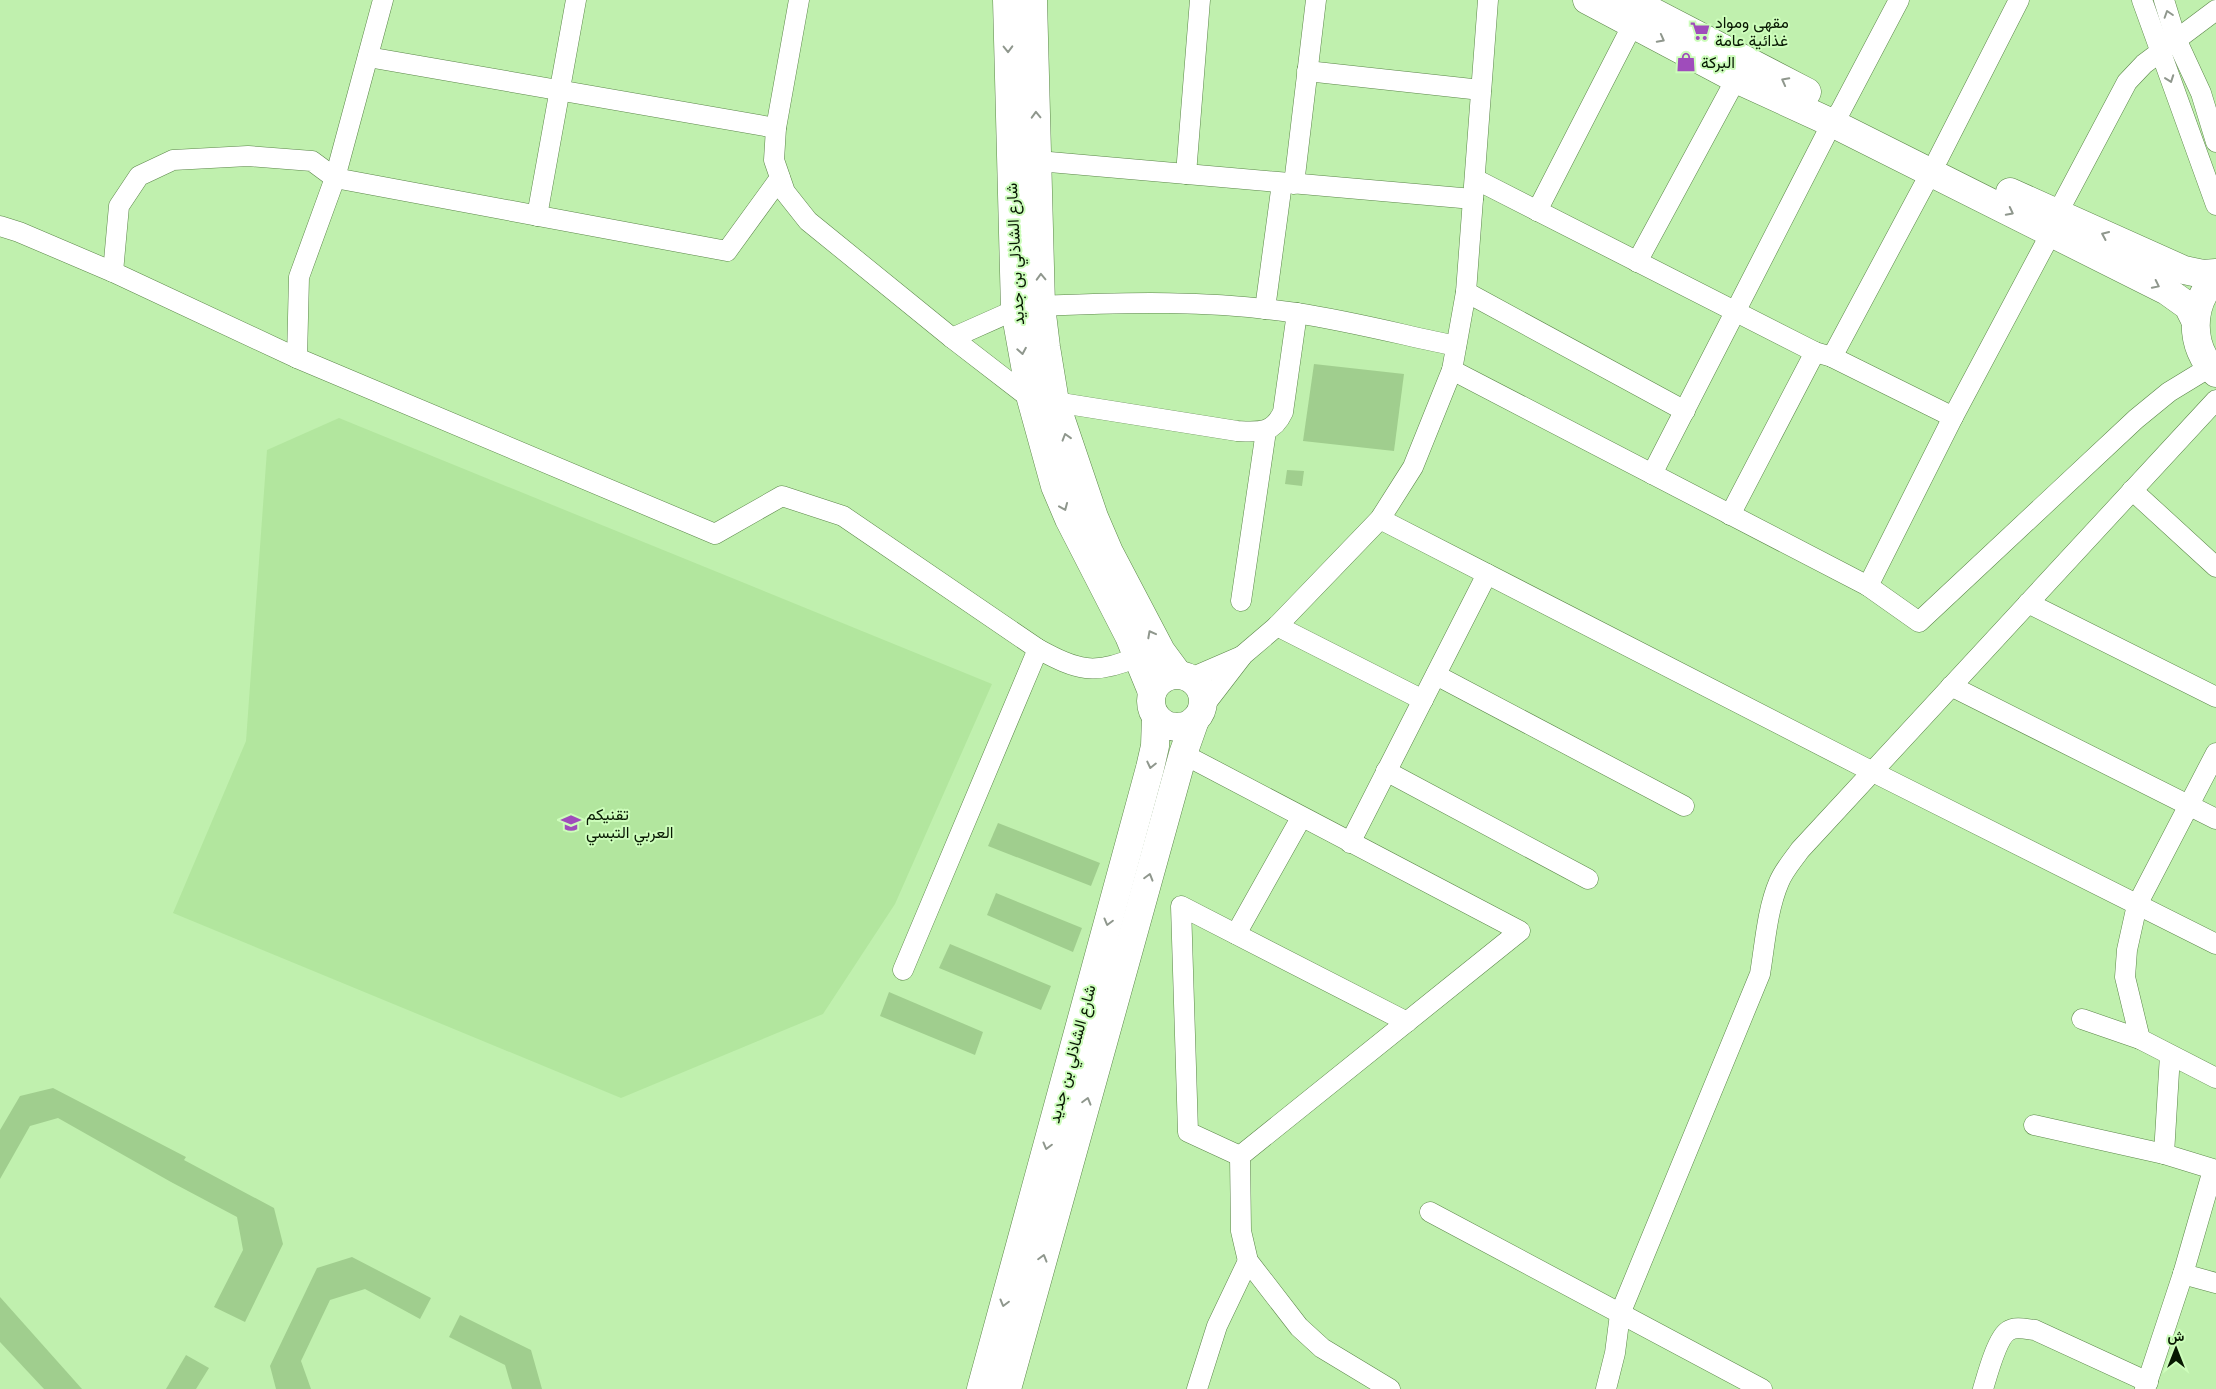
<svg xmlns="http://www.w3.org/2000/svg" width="2216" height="1389" font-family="Montserrat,Vazirmatn,sans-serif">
<rect width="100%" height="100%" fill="#c0f0ae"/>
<path fill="#b2e69e" d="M 339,418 L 992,684 L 895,904 L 823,1014 L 621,1098 L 173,913 L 246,741 L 267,450 Z"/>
<g fill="#a0ce8e">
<path d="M 1314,364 L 1404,374 L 1394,451 L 1303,441 Z"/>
<path d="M 1287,470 L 1304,471 L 1302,486 L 1285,484 Z"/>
<path d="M 998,823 L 1100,863 L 1091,886 L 988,846 Z"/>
<path d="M 996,893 L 1082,928 L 1073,952 L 987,915 Z"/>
<path d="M 950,944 L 1051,986 L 1041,1010 L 939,968 Z"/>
<path d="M 889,992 L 983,1032 L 975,1055 L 880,1016 Z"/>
<path d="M 53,1088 L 186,1157 L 184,1160 L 274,1208 L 283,1244 L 245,1322 L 214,1307 L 243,1250 L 237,1217 L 171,1182 L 58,1118 L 30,1126 L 0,1179 L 0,1130 L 20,1096 Z"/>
<path d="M 352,1257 L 431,1298 L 420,1319 L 365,1289 L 330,1300 L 301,1361 L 311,1389 L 276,1389 L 270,1366 L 317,1268 Z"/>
<path d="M 0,1297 L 82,1389 L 44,1389 L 0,1342 Z"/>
<path d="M 460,1315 L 531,1350 L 542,1389 L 512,1389 L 505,1365 L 449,1337 Z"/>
<path d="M 186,1355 L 209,1368 L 196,1389 L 166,1389 Z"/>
</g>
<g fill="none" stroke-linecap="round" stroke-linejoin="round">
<defs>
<g id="street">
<path d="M 383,0 L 335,178 L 727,251 L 780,178"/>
<path d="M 799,0 L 776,128 L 774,160 L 785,192 L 808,221 L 952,338"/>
<path d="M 2142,0 L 2216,205"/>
<path d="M 2164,0 L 2176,39 L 2201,93 L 2216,142"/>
<path d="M 368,57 L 776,128"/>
<path d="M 1307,71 L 1481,90"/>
<path d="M 1938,159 L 2019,0"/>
<path d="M 1038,161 L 1473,199"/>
<path d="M 1186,174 L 1200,0"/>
<path d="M 1475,179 L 1815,352 L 1832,357 L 1953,417"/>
<path d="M 1294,184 L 1316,0"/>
<path d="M 1537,211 L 1633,24"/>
<path d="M 2057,214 L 2127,82 L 2144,64 L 2216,10"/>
<path d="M 537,216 L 576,0"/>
<path d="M 0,226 L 19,232 L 113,272 L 297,358"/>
<path d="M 1637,262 L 1736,79"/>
<path d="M 113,272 L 119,206 L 139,176 L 173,160 L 248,156 L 312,161 L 335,178 L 299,277 L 297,358 L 715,534 L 782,496 L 843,516 L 1038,649 C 1077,670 1094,676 1137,657"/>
<path d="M 1466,292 L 1685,411"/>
<path d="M 1041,306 C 1126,302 1212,300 1296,313 C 1350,321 1403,335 1456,346"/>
<path d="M 1265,309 L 1282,183"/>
<path d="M 1015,310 L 952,338 L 1031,399"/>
<path d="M 1832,357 L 1931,172"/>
<path d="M 1452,370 L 1868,586 L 1919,622 L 2136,419 L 2169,392 L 2210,367"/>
<path d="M 1055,402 L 1237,431 C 1259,432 1273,434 1283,412 L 1297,313"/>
<path d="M 1652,474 L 1832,123 L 1841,110 L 1899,0"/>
<path d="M 2132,490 L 2216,567"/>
<path d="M 1730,515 L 1815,352"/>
<path d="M 1380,519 L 1873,772 L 2216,944"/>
<path d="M 1868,586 L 1953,417 L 2051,233"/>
<path d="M 1241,601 L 1266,431"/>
<path d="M 2028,603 L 2216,697"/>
<path d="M 1277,626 L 1423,700"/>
<path d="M 1436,675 L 1684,806"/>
<path d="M 1191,678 L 1242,656"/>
<path d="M 1951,686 L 2216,819"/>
<path d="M 1203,707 L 1243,655 L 1277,626 L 1380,519 L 1413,467 L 1452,370 L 1466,292 L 1488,0"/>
<path d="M 1183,754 L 1520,931 L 1240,1156"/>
<path d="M 1386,771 L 1588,879"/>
<path d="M 1350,843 L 1487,574"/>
<path d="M 1236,934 L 1301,818"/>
<path d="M 903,970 L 1038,649"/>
<path d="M 2082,1019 L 2140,1039 L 2216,1078"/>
<path d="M 2140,1039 L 2125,977 L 2127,950 L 2137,905 L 2216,753"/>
<path d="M 2034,1125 L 2164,1154 L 2170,1055"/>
<path d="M 2164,1154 L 2216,1170"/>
<path d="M 1240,1156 L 1188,1132 L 1181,906 L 1407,1022"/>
<path d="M 1240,1156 L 1241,1231 L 1248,1261 L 1299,1327 L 1322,1348 L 1390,1389"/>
<path d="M 1430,1212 L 1762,1389"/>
<path d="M 2183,1274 L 2216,1283"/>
<path d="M 1197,1389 L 1217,1326 L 1248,1261"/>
<path d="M 1606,1389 L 1615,1353 L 1620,1314 L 1760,974 C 1765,944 1767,910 1779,882 C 1784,870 1793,860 1800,850 L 2216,400"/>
<path d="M 1983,1389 C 1987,1376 1997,1338 2008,1331 C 2015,1326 2026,1329 2035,1330 L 2148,1382"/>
<path d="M 2145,1389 L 2183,1274 L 2213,1170"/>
</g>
<g id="secondary">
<path d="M 1007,0 L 1015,310 L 1031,399 L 1055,486 L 1069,519 L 1129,636 L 1152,692"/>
<path d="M 1033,0 L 1041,306 L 1046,347 L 1055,402 L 1094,517 L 1109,552 L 1161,651 L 1178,674"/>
<path d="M 1587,0 L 1736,79 L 1832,123 L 2167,291 L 2188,306 L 2195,320"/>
<path d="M 1630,0 L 1807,92"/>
<path d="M 2010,192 L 2184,270 L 2203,274 L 2216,273"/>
<path d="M 2216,278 C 2189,304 2189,347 2216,373"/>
<circle cx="1177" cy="701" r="26"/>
<path d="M 981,1389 L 1150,768 L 1155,746 L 1156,717"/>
<path d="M 1007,1389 L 1183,754 L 1195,720"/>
</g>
</defs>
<use href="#street" stroke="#5b8649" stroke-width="21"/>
<use href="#secondary" stroke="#5b8649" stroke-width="29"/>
<use href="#street" stroke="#fff" stroke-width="20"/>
<use href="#secondary" stroke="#fff" stroke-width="28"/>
</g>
<defs><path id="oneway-chevron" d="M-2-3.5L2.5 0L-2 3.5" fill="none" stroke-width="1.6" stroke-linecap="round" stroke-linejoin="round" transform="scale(1.25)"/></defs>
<g stroke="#8f978d">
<use href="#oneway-chevron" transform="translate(2168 14) rotate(-108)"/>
<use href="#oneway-chevron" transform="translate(1661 39) rotate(28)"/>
<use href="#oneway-chevron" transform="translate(1008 49) rotate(89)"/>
<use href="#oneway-chevron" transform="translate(2170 79) rotate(70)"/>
<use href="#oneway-chevron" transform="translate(1785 81) rotate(-152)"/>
<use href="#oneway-chevron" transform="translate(1036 115) rotate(-92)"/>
<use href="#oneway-chevron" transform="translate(2010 212) rotate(27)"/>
<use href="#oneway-chevron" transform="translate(2105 235) rotate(-156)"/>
<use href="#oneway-chevron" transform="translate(1041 277) rotate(-92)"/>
<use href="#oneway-chevron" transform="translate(2156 285) rotate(26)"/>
<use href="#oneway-chevron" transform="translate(1022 351) rotate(80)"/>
<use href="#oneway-chevron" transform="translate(1066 437) rotate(-107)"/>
<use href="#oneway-chevron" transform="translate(1064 507) rotate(67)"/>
<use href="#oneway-chevron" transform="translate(1151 634) rotate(-118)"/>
<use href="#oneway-chevron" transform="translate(1151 765) rotate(103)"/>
<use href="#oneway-chevron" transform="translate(1149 877) rotate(-74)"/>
<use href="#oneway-chevron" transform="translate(1108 922) rotate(105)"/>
<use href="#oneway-chevron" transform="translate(1087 1101) rotate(-74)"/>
<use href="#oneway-chevron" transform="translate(1047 1146) rotate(105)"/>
<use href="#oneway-chevron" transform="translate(1043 1258) rotate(-74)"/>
<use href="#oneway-chevron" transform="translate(1004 1303) rotate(105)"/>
</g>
<defs>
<symbol id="supermarket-bare" viewBox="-9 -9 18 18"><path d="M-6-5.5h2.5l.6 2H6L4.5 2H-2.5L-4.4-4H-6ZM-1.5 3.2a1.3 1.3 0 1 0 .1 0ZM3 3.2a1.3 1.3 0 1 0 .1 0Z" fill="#9f4cbb" stroke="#cdfdbb" stroke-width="2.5" paint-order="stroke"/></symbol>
<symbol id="shop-bare" viewBox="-9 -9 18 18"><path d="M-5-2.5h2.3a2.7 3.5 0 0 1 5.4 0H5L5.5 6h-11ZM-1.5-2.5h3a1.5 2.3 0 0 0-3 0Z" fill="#9f4cbb" stroke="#cdfdbb" stroke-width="2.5" paint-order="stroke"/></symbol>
<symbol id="school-bare" viewBox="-9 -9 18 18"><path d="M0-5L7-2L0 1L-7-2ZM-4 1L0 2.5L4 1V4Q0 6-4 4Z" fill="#9f4cbb" stroke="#cdfdbb" stroke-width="2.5" paint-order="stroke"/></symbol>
</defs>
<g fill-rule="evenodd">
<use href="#supermarket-bare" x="1686" y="17" width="28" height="28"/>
<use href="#shop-bare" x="1672" y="48" width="28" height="28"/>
<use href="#school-bare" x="557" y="809" width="28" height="28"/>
</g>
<g text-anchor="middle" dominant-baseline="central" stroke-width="4" stroke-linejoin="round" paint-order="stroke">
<g font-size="16" fill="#071802" stroke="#cdfdbb" text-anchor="start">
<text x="1715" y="22">مقهى ومواد<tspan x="1715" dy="18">غذائية عامة</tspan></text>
<text x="1701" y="62">البركة</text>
<text x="586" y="814">تقنيكم<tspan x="586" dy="18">العربي التبسي</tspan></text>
</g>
<g font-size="16" fill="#071802" stroke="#cdfdbb">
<text transform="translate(1015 254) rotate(-93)">شارع الشاذلي بن جديد</text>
<text transform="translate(1072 1054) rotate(-75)">شارع الشاذلي بن جديد</text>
</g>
</g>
<g transform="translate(2176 1349)" stroke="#cdfdbb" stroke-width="4" paint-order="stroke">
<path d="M0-4L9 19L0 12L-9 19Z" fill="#071802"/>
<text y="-8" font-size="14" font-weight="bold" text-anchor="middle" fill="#071802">ش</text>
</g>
</svg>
